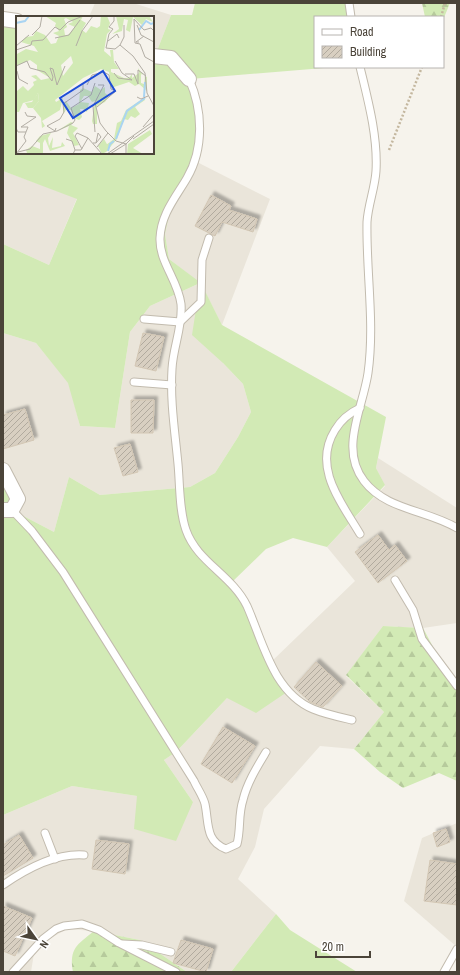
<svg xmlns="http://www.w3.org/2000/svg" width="460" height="975" font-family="'Archivo Narrow',sans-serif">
<defs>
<pattern id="forest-firs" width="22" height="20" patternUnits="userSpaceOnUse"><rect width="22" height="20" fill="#d2eab5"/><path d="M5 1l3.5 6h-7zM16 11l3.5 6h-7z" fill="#b6ca9c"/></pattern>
<pattern id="building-hatch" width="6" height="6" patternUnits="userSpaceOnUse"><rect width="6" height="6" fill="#d8cfc1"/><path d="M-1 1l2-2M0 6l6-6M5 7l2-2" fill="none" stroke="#b1aa9e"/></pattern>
<filter id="shadow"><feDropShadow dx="3.5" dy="-3.5" stdDeviation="1" flood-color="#0004"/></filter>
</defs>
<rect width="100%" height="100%" fill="#f6f3ec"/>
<g fill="#eae5da">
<path d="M 95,3 L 133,3 L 171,15 L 155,56 L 153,56 L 153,17 L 89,17 Z"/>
<path d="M 193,160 L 270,199 L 222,325 L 201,284 L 223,363 L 243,384 L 251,412 L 238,437 L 215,473 L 190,487 L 100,495 L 69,477 L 54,532 L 12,510 L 3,470 L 3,333 L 36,343 L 69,383 L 80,426 L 115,428 L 130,332 L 150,306 L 200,283 L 169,259 L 165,234 L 173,197 Z"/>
<path d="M 3,171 L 77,198 L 49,265 L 3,244 Z"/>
<path d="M 378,458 L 457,508 L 457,623 L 423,628 L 383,626 L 346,676 L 384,712 L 354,749 L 320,746 L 264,809 L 255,847 L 238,879 L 276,914 L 231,972 L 187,972 L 140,940 L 94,931 L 67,929 L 35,947 L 31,972 L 3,972 L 3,815 L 72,786 L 137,796 L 193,802 L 164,760 L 176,752 L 227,698 L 271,662 L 355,581 L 327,547 L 385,486 L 376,468 Z"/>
<path d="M 457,823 L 457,947 L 404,901 L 422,838 Z"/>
</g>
<g fill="#d2eab5">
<path d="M 195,3 L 349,3 L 351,17 L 315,17 L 315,67 L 336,67 L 190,79 L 198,120 L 193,160 L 173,197 L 165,234 L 169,259 L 201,283 L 222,325 L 386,417 L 376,468 L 385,485 L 327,547 L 293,538 L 266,549 L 231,583 L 238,593 L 271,662 L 290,690 L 256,713 L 227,698 L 176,752 L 164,760 L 193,802 L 176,841 L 134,829 L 137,796 L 72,786 L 3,815 L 3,470 L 7,476 L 12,510 L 54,532 L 69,477 L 100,495 L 190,487 L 215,473 L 238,437 L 251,412 L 243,384 L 223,363 L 192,335 L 200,283 L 150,306 L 130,332 L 115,428 L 80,426 L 68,383 L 36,343 L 3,333 L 3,244 L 49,265 L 77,199 L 3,171 L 3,19 L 17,21 L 17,153 L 153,153 L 153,56 L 155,56 L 171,15 L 192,15 Z"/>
<path d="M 276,914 L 290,930 L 357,972 L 231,972 Z"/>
</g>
<g fill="url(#forest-firs)">
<path d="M 422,3 L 450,3 L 443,20 L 443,17 L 425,17 Z"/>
<path d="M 383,626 L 423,628 L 457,692 L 457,781 L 439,773 L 403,788 L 380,772 L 354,749 L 384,712 L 346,675 Z"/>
<path d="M 94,931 L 140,940 L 187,972 L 73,972 C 69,948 77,945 94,931 Z"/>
</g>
<g fill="url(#building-hatch)" stroke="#d3c7b4" filter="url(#shadow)">
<path d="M 211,195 L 231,206 L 229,210 L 257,219 L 253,232 L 222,222 L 215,236 L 195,226 Z"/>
<path d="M 143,333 L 164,337 L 156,371 L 135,366 Z"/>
<path d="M 131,400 L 154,400 L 153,433 L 131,433 Z"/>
<path d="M 25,409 L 34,440 L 3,449 L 3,415 Z"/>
<path d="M 130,444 L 138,472 L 123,476 L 114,448 Z"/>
<path d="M 378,535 L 389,550 L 395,545 L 407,561 L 378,583 L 355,552 Z"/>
<path d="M 316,662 L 342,686 L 323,707 L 310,702 L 294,687 Z"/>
<path d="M 223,727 L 255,746 L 232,783 L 201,764 Z"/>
<path d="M 446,829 L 450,842 L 437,847 L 433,833 Z"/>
<path d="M 19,835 L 33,858 L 3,876 L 3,845 Z"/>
<path d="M 96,840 L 129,844 L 125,874 L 92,869 Z"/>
<path d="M 430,860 L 457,864 L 457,905 L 424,901 Z"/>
<path d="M 3,906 L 32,918 L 15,956 L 3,951 Z"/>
<path d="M 181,940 L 213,949 L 206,972 L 173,963 Z"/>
</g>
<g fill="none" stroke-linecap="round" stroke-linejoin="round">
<defs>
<g id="service">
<path d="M 349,3 L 351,17"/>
<path d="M 360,67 C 368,100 378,137 376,171 C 375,188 368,205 367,222 C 366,272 375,323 368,373 C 363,408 339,449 364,481 C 386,510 427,510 457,528"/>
<path d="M 189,79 C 203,110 204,149 187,178 C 176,197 161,214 160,238 C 159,262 178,280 181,304 C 183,326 173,347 172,369 C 170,401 175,432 178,464 C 180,485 179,510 186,530 C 197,562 232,575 247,606 C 263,642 273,692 313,709 C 325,714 339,717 352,720"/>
<path d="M 144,319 L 180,322 L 201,302 L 202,260 L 209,238"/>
<path d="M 134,382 L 172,385"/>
<path d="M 360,408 C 349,413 341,420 335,430 C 312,467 341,502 360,534"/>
<path d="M 12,510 L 32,531 L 63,572 L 194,781 C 197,788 203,796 205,804 C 209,823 205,841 226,849 L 237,844 C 241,829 238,815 243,800 C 247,783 257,767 266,752"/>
<path d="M 395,580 L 413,610 L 422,639 L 457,686"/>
<path d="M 45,833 L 55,859"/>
<path d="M 3,885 C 26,869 56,853 84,855"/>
<path d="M 122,944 L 142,945 L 171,952"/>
<path d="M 13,972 L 43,939 L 56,929 L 64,926 L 82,924 L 99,930 L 119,943 L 176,972"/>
<path d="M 444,972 L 457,949"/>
</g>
<g id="minor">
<path d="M 3,19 L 17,21"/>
<path d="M 153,56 L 171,58 L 189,79"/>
<path d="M 3,470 L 18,499 L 12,510 L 3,510"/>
</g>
</defs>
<use href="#service" stroke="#c2bbae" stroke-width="9"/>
<use href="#minor" stroke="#c2bbae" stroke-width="16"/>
<g stroke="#c4b79f" stroke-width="2.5" stroke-dasharray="2 2" stroke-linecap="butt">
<path d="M 441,17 L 445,3"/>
<path d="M 389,150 L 422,67"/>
</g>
<use href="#service" stroke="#fff" stroke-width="7"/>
<use href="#minor" stroke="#fff" stroke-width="14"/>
</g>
<g transform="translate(16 16)">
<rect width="138" height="138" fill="#f6f3ec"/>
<path d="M 79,70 L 85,74 L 89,71 L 89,77 L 93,80 L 89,86 L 81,90 L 81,108 L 77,108 L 76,105 L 79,85 L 76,86 L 72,80 L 68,80 L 64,86 L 73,87 L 71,96 L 67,93 L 64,93 L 66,101 L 63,104 L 58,102 L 55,94 L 50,94 L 47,98 L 47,88 L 50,85 L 55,92 L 63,88 L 64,74 L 67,72 L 76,76 ZM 22,77 L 23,85 L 17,92 L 12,92 L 9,87 L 16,86 ZM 55,106 L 57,107 L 55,109 L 62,112 L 57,117 L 63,129 L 58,130 L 51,117 L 53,110 L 43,114 ZM 35,117 L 32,122 L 33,130 L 37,121 L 36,132 L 45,130 L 46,126 L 49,130 L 34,135 L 29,123 L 27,127 L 27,137 L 33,138 L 11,137 L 10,134 L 16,130 L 24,133 L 24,127 L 20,125 L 24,120 ZM 88,123 L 92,130 L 90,136 L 86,138 L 82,130 Z" fill="#d2eab5"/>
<path d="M 29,0 L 67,0 L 65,4 L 70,7 L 66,14 L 70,17 L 75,10 L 81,12 L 84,10 L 85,0 L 91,0 L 94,7 L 92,13 L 95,14 L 91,18 L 88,35 L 95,41 L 94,34 L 97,34 L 98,46 L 103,53 L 95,53 L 95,56 L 108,62 L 113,62 L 116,58 L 116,62 L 123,57 L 122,52 L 127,59 L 125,58 L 125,67 L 128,68 L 129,60 L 131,61 L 131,75 L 123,68 L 119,70 L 113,66 L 95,72 L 93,56 L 85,53 L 67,62 L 39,84 L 40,86 L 47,82 L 44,94 L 26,105 L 29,110 L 26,112 L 25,102 L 17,92 L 23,85 L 22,77 L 18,84 L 7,87 L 3,96 L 0,96 L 1,75 L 7,70 L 12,75 L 18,69 L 17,66 L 21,64 L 15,60 L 20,59 L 25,64 L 34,62 L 21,54 L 21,49 L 14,44 L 0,50 L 1,38 L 10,33 L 22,36 L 18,30 L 5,26 L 10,21 L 17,20 L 20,15 L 29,19 L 35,28 L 40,27 L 43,20 L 37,17 L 43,15 L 39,10 L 40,7 ZM 50,2 L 57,6 L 52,8 L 59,11 L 52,19 L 49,19 L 48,13 L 51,11 L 48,3 ZM 55,40 L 57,47 L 47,60 L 45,49 ZM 100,0 L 133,0 L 137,6 L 130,3 L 126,9 L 117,1 L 114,16 L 110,14 L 112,4 L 108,3 L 106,15 L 96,18 L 103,13 ZM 128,82 L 129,84 L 119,91 L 124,98 L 119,102 L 115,100 L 112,104 L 108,103 L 101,123 L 90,136 L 90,129 L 98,123 L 101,107 L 105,105 L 110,94 ZM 134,114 L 136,118 L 117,132 L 127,138 L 111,138 L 112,128 Z" fill="#d2eab5" fill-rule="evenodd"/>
<path fill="none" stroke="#a9d4f2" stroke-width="2" d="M 0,7 L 9,5 L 13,0M 123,14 L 130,5 L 135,8 L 138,7M 128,81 L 129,66M 100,123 L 111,95 L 129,82M 92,135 L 94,128 L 98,125"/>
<path fill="none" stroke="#b2ada4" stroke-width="1" d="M 98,0 L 98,5 L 93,11 L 97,13 L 93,18 L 90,32 L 99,33 L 104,29 L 108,21 L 108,9M 121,9 L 125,19 L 138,26M 138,15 L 135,12 L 128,14 L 118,3 L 119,27 L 124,28 L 129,41 L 138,46M 16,19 L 24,11 L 26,0M 39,22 L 53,19 L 64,4M 92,25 L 101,18 L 103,22M 123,26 L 120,26 L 128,20M 104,29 L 117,40 L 129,57 L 131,77 L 138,90M 0,30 L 13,19M 60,30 L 66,15 L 77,0M 0,34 L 15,29 L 16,25 L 27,24 L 39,11 L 44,14 L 52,6 L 67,0M 0,50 L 11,45 L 14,52 L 29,56 L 36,65 L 37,61 L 34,52 L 37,53 L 41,69 L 49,50M 1,55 L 3,63 L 12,68M 98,57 L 102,62 L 116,64 L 106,57 L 99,45M 109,58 L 118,58 L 122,68M 122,68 L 122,54 L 130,60M 71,69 L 76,59 L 88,56 L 93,59 L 95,73 L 100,75M 121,81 L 125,83 L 132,80M 79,87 L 84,107 L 90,115 L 100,125 L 110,128M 81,91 L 100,75M 127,111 L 138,98M 0,112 L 2,116 L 10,116M 40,112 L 39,115 L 31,110 L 44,103 L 48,96 L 47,88 L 67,74 L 67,67M 79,116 L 77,90 L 88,69 L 82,69M 72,122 L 86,138M 50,123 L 56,125 L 59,134 L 57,138M 117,123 L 138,108M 77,127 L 80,127 L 82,117 L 85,121 L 80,127M 81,131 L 92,117M 66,133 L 59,120 L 61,117 L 72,122M 59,134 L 65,134 L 72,122M 2,136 L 14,133 L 27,118 L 41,115 L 57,107 L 59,104 L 55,92 L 75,79 L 79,67M 0,138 L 10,125 L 8,121 L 12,111 L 5,111 L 20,101 L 11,100 L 9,96M 91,138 L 138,105M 94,138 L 110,128M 110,138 L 110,128 L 118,120"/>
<path fill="#1d4ed8" fill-opacity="0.15" stroke="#1d4ed8" stroke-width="2" d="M 87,55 L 99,75 L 57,102 L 44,82 Z"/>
<rect width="138" height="138" fill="none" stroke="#4b4439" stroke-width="2"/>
</g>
<rect width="460" height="975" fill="none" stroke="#4b4439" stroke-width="8"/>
<rect x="314" y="16" width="130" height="52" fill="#ffffff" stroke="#b7b4b0"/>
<rect x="322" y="29" width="20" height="6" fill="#ffffff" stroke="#b7b4b0"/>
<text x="350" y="36" font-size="12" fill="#4b4439">Road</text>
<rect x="322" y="46" width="20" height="12" fill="url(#building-hatch)" stroke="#b7b4b0"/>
<text x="350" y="56" font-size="12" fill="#4b4439">Building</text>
<g transform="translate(36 939) rotate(123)" stroke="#ffffff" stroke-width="3" paint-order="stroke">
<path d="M0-3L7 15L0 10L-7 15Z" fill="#4b4439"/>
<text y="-6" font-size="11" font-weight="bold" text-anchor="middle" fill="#4b4439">N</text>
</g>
<path d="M316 951v6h54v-6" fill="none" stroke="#4b4439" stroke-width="2"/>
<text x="322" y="951" font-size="12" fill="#4b4439" stroke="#ffffff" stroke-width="3" paint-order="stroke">20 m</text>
</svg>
